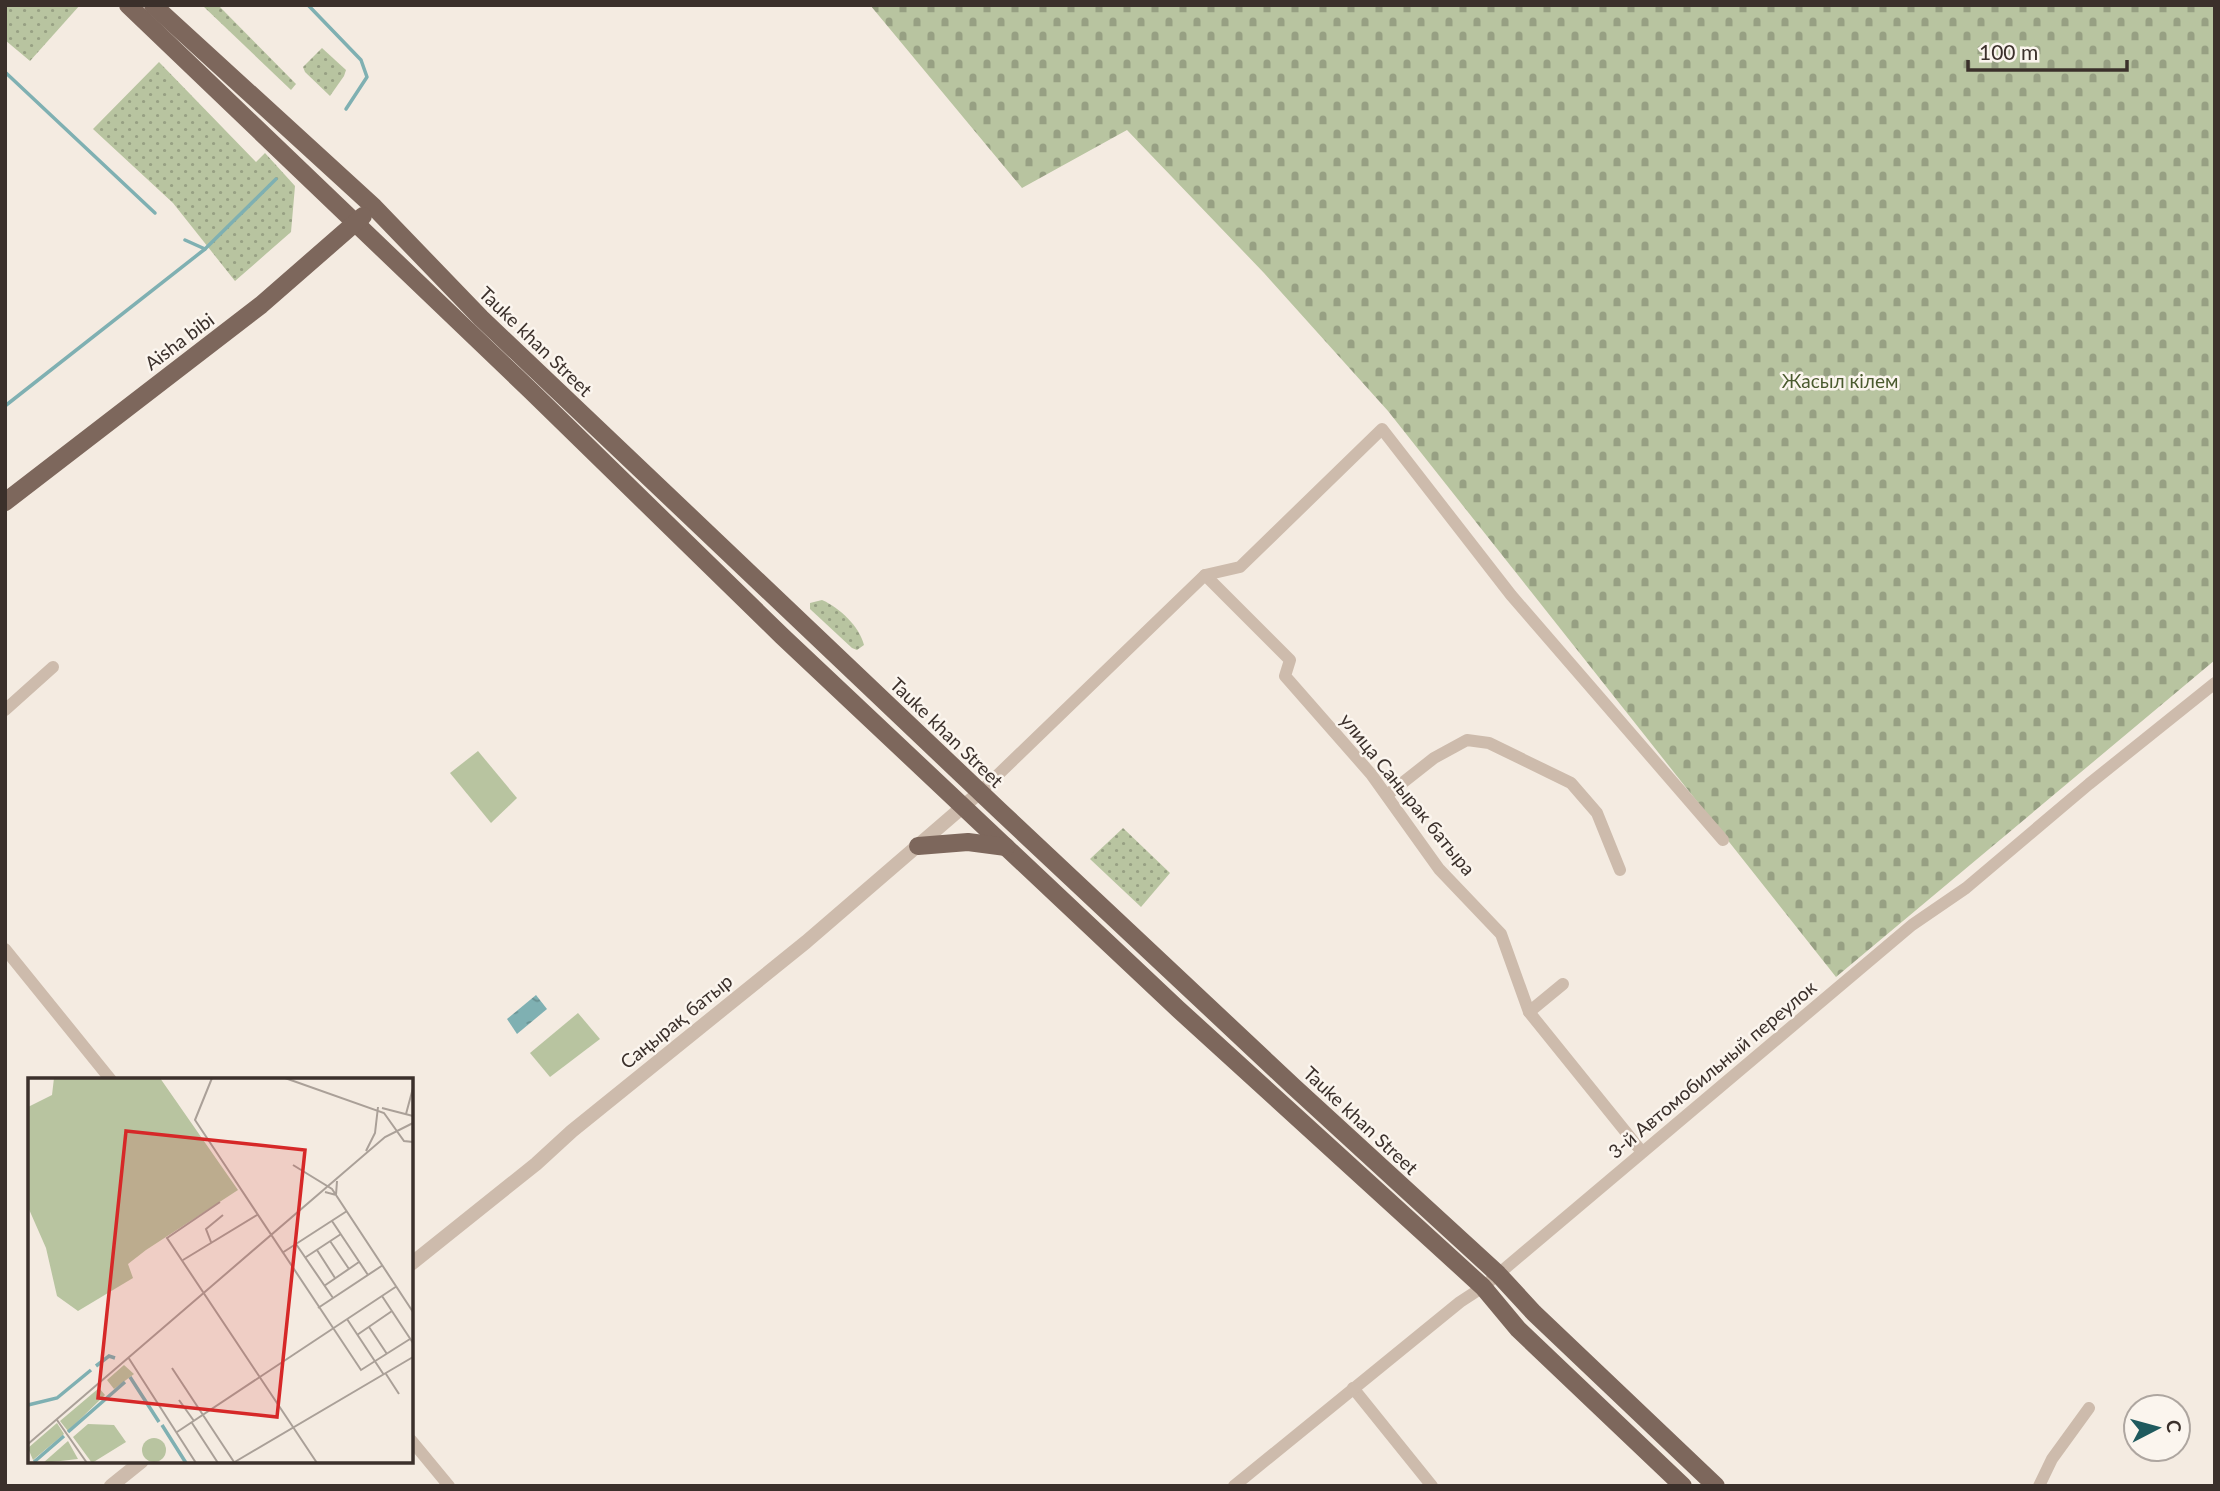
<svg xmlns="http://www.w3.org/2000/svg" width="2220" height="1491" font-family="Lato,sans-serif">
<defs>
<pattern id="green-dots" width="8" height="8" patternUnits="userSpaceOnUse" patternTransform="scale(1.75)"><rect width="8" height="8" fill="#b8c4a0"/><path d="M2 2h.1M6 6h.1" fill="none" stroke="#97a083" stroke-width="1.8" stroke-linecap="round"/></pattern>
<pattern id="cemetery-stones" width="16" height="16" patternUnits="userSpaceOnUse" patternTransform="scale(1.75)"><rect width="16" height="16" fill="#b8c4a0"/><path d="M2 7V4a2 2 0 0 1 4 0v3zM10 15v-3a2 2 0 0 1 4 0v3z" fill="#97a083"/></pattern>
<pattern id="water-ripples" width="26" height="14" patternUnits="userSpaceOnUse" patternTransform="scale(1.75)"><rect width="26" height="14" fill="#7fb0b2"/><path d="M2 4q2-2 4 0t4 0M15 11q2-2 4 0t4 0" fill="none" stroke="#699091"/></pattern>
</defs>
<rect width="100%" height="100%" fill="#f4ebe1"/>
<g fill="url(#green-dots)">
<path d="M 5,5 L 80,5 L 30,61 L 5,40 Z"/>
<path d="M 218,5 L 296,84 L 291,90 L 203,6 Z"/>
<path d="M 322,48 L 346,70 L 344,76 L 330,96 L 305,72 L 303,67 Z"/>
<path d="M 159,62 L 256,162 L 265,153 L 295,186 L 291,232 L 235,281 L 173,203 L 93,129 Z"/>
<path d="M 822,600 C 840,608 859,626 864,645 L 857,650 L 852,648 L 810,609 L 810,603 Z"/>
<path d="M 1123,828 L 1170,873 L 1141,907 L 1090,859 Z"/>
</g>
<path fill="url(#cemetery-stones)" d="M 870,5 L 2215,5 L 2215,660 L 1836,977 L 1388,411 L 1264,273 L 1127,130 L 1022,188 Z"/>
<g fill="#b8c4a0">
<path d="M 478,751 L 517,798 L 491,823 L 450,773 Z"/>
<path d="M 578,1013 L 600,1039 L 550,1077 L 530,1053 Z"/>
</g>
<path fill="url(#water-ripples)" d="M 536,995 L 547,1009 L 517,1034 L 507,1019 Z"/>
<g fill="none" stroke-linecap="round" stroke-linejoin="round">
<g stroke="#7fb0b2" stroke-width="3.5">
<path d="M 308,5 L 361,60 L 367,77 L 346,109"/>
<path d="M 5,72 L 155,213"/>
<path d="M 185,240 L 205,249 L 276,179"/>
<path d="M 5,406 L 205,249"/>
</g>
<g stroke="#cdbbac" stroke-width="12">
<path d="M 1205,575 L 1290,660 L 1285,676 L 1371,774 L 1439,869 L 1501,934 L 1529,1012 L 1642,1152"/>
<path d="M 5,710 L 53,667"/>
<path d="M 980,792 L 1205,575 L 1240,567 L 1382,429 L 1511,595 L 1723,840"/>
<path d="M 1387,795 L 1434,758 L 1467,740 L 1489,743 L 1571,783 L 1597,813 L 1620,870"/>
<path d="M 5,949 L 111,1080"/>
<path d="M 1529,1012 L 1563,984"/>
<path d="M 1353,1388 L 1432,1486"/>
<path d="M 411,1440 L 449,1486"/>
<path d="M 1234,1486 L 1460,1302 L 1483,1287 L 1912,925 L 1966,888 L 2089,784 L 2215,683"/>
<path d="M 2039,1486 L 2052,1459 L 2089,1408"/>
</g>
<g stroke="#cdbbac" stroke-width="14">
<path d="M 411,1264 L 536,1164 L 572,1131 L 806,942 L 980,792"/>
<path d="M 111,1486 L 142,1461"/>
</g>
<g stroke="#7d675c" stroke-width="18">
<path d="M 128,5 L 531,391 L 782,636 L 1178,1009 L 1483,1287 L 1518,1329 L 1683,1486"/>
<path d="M 153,5 L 374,207 L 481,318 L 1001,812 L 1294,1087 L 1498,1274 L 1534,1313 L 1716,1486"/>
<path d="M 5,502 L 261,305 L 363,216"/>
<path d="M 918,846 L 968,842 L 1006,847"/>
</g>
</g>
<g text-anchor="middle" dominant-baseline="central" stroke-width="5" stroke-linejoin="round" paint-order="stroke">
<g font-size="19" fill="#3b302b" stroke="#fbf5ee">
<text transform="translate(179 341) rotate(-37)">Aisha bibi</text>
<text transform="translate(536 341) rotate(44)">Tauke khan Street</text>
<text transform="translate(947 732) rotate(44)">Tauke khan Street</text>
<text transform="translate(1408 794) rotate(51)">улица Санырак батыра</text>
<text transform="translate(676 1021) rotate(-39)">Саңырақ батыр</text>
<text transform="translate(1712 1069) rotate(-40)">3-й Автомобильный переулок</text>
<text transform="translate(1361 1120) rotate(43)">Tauke khan Street</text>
</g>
<g font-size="19" fill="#4a5a2e" stroke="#fbf5ee">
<text x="1840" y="380">Жасыл кілем</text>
</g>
</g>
<g transform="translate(28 1078)">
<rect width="385" height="385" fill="#f4ebe1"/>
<path d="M 96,287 L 106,296 L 86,311 L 79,302 ZM 71,310 L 77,317 L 40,353 L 32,343 ZM 29,345 L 36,356 L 5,382 L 0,370 ZM 60,346 L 86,347 L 98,364 L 64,385 L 45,359 ZM 40,363 L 50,381 L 15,385 Z" fill="#b8c4a0"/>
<path d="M 26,0 L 132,0 L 210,112 L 118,172 L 100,186 L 105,200 L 50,233 L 29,218 L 18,170 L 0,129 L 0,29 L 24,17 Z" fill="#b8c4a0"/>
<path d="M114 372a12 12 0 1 1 24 0a12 12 0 1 1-24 0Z" fill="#b8c4a0"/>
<path fill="none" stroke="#7fb0b2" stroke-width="3.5" d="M 68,288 L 81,278 L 87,280M 102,299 L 131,344M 0,327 L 29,320 L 63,292M 134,347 L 158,385M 40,354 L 97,304M 6,384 L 36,358"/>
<path fill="none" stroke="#aaa098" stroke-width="2" d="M 184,0 L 167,42 L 333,292 L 382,261M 257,0 L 356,35 L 376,63 L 385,64M 354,30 L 385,38M 378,36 L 385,10M 338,73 L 347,55 L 350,29M 265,87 L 304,111 L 385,234M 297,114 L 308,117 L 309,103M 192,124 L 139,160 L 289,385M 304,143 L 340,197M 302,163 L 321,191M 183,164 L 178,151 L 195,137M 268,166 L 305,220M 289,172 L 307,200M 254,175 L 319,133M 278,179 L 313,156M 155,182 L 229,137M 296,208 L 331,184M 354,218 L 385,265M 290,230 L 355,187M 319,241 L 356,297M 341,249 L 359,276M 329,257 L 364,233M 100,279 L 168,385M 144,290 L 206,384M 358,296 L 371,316M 151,322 L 166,343M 29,342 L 59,385M 164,345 L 190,385M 149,354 L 369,208M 0,366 L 357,59 L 385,45M 205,385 L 385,279"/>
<path fill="#d62828" fill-opacity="0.15" stroke="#d62828" stroke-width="3.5" d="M 98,53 L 277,72 L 249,339 L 70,320 Z"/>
<rect width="385" height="385" fill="none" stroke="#3b302b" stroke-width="3.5"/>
</g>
<rect width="2220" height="1491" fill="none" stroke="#3b302b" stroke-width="14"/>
<g transform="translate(2157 1428) rotate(84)"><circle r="33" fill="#fbf5ee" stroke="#aea6a0" stroke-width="2"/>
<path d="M0-5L12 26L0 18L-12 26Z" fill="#1f5a5e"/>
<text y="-10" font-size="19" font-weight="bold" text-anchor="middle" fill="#3b302b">С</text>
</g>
<path d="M1968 60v10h159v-10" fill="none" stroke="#3b302b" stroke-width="3.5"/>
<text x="1979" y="60" font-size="21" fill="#3b302b" stroke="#fbf5ee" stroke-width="5" paint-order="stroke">100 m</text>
</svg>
